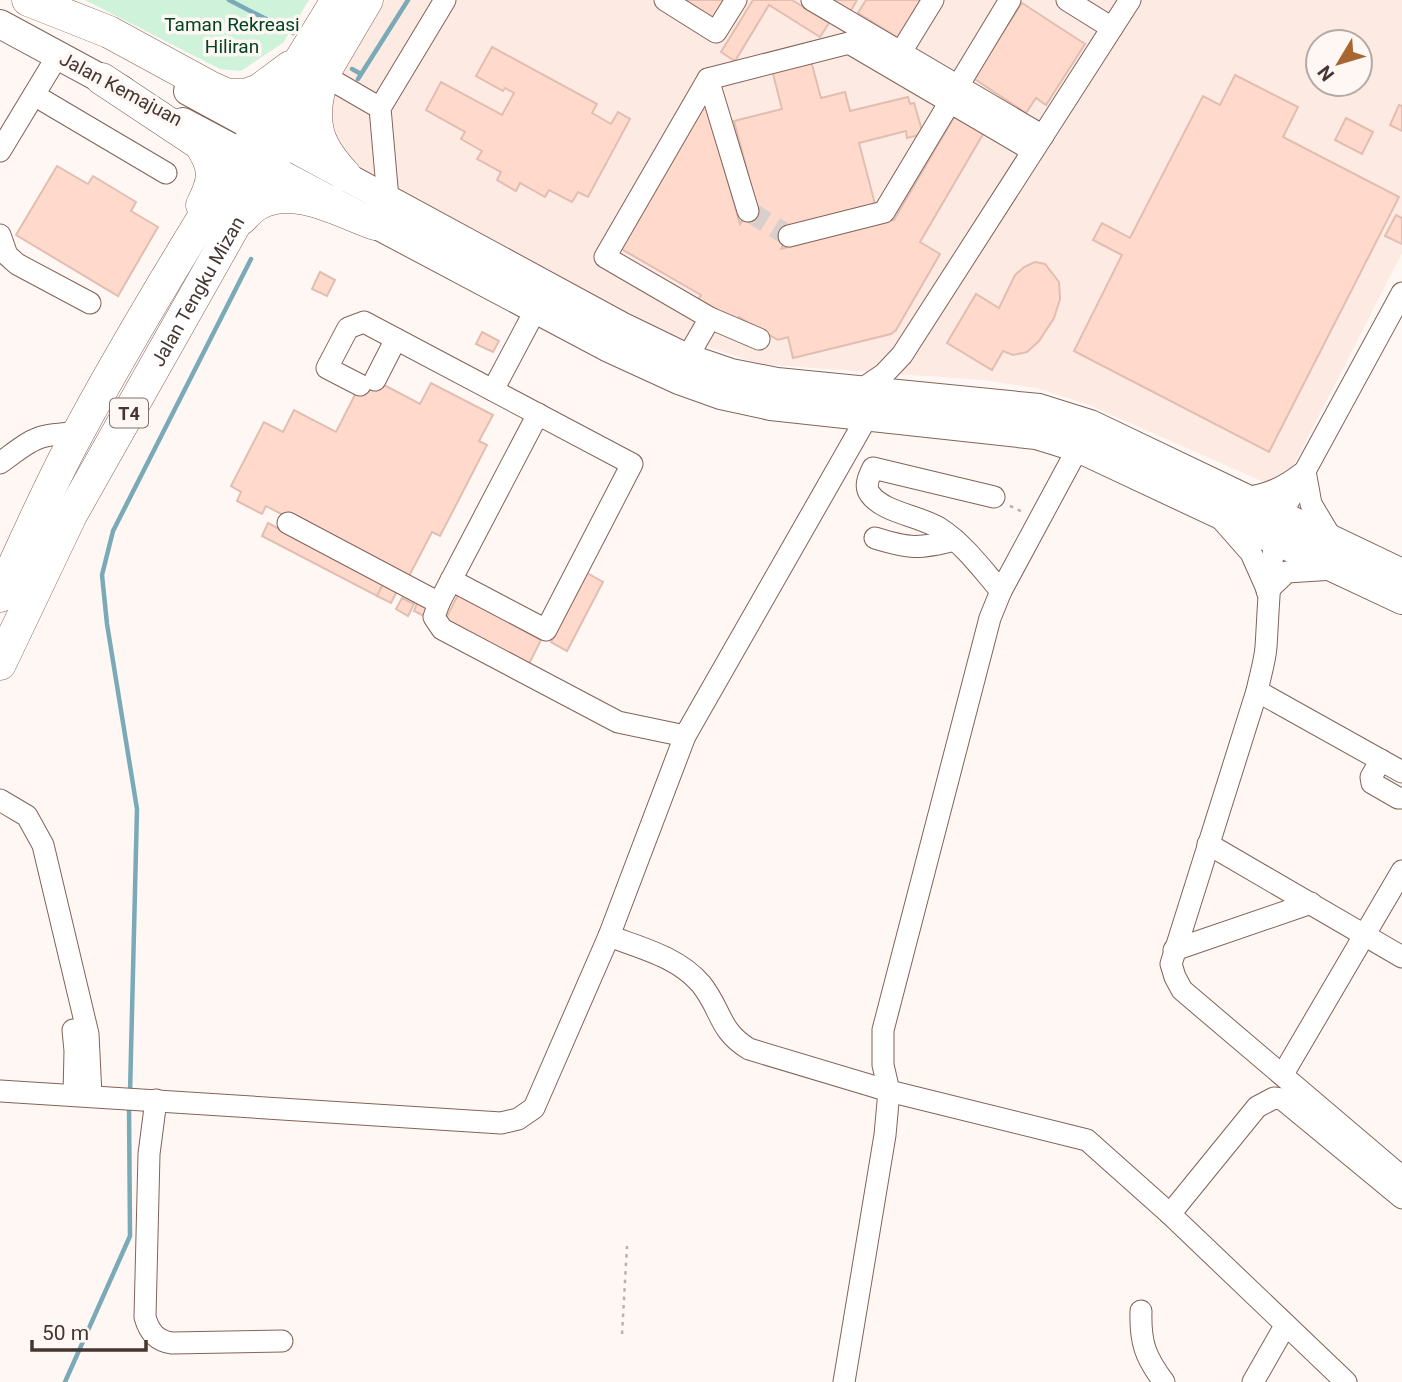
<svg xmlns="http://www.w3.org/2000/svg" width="1402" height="1382" font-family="Roboto,sans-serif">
<rect width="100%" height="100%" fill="#fef7f4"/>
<path fill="#fceae3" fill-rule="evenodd" d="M 386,0 L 1402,0 L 1402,253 L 1289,474 L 1266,483 L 1087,404 L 1036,388 L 983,380 L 759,364 L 664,332 L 364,174 L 334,146 L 329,95 ZM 1318,42 L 1360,42 L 1360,84 L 1318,84 Z"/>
<path fill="#cff2da" d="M 85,0 L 309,0 L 283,43 L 241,71 L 220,69 Z"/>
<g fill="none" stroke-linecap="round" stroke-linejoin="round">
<g stroke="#7aaab7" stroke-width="4.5">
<path d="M 229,0 L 293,33"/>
<path d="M 352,69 L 361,74"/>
<path d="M 358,79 L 408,0"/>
<path d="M 130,1093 L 137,809 L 107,624 L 102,575 L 113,531 L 251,259"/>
<path d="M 65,1382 L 130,1236 L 129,1105"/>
</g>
</g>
<g fill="#fed9cc" stroke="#e2beb1" stroke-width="2">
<path d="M 679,0 L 727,0 L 713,22 Z"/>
<path d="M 753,0 L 792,0 L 829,23 L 820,37 L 769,5 L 735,61 L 721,52 Z"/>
<path d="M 831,0 L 857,0 L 850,12 Z"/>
<path d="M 866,0 L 924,0 L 900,39 L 858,13 Z"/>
<path d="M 1022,3 L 1085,44 L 1046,105 L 1036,98 L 1026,113 L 973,78 Z"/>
<path d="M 492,47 L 597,104 L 592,113 L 611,124 L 618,112 L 630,119 L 588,197 L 578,192 L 572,202 L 549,190 L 545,197 L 520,183 L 516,191 L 497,180 L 501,172 L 477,159 L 482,151 L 461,139 L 465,132 L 426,110 L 441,82 L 502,115 L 514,93 L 505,88 L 503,91 L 476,76 Z"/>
<path d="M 811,61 L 821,98 L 845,92 L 850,111 L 908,97 L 910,104 L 914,103 L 923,134 L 907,138 L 906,131 L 859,143 L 875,204 L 796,224 L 781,249 L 894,220 L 957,112 L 986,129 L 920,242 L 940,254 L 896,330 L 891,334 L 793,358 L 788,337 L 778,340 L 739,317 L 736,322 L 698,300 L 701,295 L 618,247 L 704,99 L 740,224 L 755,200 L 734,121 L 782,109 L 772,70 Z"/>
<path d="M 1235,75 L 1298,107 L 1283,137 L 1399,197 L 1269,452 L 1074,351 L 1122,255 L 1093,240 L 1102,223 L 1130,238 L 1203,96 L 1220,105 Z"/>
<path d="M 1399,105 L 1402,106 L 1402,131 L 1390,125 Z"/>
<path d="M 1346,118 L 1373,132 L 1362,154 L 1335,140 Z"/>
<path d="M 57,166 L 88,184 L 93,176 L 136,202 L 131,211 L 158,227 L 118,296 L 16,235 Z"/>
<path d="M 1396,215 L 1402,218 L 1402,244 L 1385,236 Z"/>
<path d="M 1035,262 L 1045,264 L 1059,282 L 1060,299 L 1054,318 L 1039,341 L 1027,352 L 1013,355 L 1003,351 L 992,370 L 947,343 L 976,294 L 999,308 L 1015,275 L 1024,267 Z"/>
<path d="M 320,272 L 335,280 L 327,296 L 312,289 Z"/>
<path d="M 482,332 L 499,341 L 493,352 L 476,344 Z"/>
<path d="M 365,375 L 420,404 L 431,383 L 493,415 L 479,441 L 487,445 L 440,536 L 432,532 L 407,580 L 266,506 L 262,514 L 237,501 L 241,492 L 231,486 L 264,422 L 283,432 L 294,410 L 336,432 Z"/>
<path d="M 268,523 L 383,584 L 377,596 L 262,536 Z"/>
<path d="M 587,573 L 603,582 L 567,651 L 551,642 Z"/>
<path d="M 383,584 L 397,591 L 391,603 L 377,596 Z"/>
<path d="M 458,595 L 541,640 L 528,666 L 444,622 Z"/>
<path d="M 402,598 L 414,604 L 408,616 L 396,609 Z"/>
<path d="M 418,601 L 433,609 L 428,618 L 414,611 Z"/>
</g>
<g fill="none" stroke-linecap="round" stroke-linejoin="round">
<path stroke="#d9d0cd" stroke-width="21" stroke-dasharray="21 10" stroke-linecap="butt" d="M 748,211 L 789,236"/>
<defs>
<g id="minor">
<path d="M 665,0 L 716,32 L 736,0"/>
<path d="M 812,0 L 1043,136"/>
<path d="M 1067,0 L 1112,28"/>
<path d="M 901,52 L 933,0"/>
<path d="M 323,75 L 380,108"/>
<path d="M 708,79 L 748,211"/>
<path d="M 958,86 L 1010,0"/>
<path d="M 34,95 L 166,173"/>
<path d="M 0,151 L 58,55"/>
<path d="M 388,199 L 380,108 L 445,0"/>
<path d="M 0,235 L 7,255 L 17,264 L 90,303"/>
<path d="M 789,236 L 884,212 L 950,102"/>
<path d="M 1402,293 L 1281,515 C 1269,559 1269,602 1266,647 C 1265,661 1260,676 1257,691 L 1171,964 L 1175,977 L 1182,990 L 1402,1177"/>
<path d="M 710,318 L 759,339"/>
<path d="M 687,358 L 710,318 L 605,257 L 708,79 L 849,43 L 1033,151"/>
<path d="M 375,380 L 396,339"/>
<path d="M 360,385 L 327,368 L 348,328 L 364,322 L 632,464 L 546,630 L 451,580"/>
<path d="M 862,389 L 884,374 L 902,355 L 1130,0"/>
<path d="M 493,390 L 536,309"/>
<path d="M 0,463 C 33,439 35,434 78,433"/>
<path d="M 1305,471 L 1311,504 L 1332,539"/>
<path d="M 994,497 L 873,468 C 869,476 864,486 870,494 C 882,512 920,516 939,528 C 964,544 982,569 1001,591"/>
<path d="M 1244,498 C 1267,495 1283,488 1301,474"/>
<path d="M 1222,520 L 1251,553 L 1267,589"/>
<path d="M 288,523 L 439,603 L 538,414"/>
<path d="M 875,538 C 910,549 919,549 955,540"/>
<path d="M 1267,591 L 1287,572 L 1334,569"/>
<path d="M 439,603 L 434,617 L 442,629 L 618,722 L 685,736"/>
<path d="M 1257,691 L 1402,772"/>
<path d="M 1381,760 L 1371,777 L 1372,783 L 1398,798 L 1402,798"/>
<path d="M 0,800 L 27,816 L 43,845 L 88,1034 L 91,1095"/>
<path d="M 1208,844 L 1402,957"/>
<path d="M 609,936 C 641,948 678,957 701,984 C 722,1010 718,1030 749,1049 L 889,1091 L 1087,1140 L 1170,1214 L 1346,1382"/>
<path d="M 1174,950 L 1311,903"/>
<path d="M 73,1030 L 75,1051 L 74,1094"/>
<path d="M 1283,1074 L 1402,871"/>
<path d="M 0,1091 L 501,1123 L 518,1119 L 534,1108 L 609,936 L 685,736 L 867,417"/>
<path d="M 156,1100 L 149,1154 L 145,1317 C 149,1332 157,1341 172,1343 L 282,1341"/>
<path d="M 1170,1214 L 1257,1107 L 1274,1098 L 1282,1099 L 1402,1198"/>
<path d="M 1141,1311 C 1140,1342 1145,1357 1164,1382"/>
<path d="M 844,1382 L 885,1135 L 889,1091 L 883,1065 L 883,1030 L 990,618 L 1001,591 L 1078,448"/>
<path d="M 1253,1382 L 1285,1326"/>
</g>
<g id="major">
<path d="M 0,24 L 122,90"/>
<path d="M 188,91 L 621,326 L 687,358 L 731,373 L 777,382 L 1039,408 L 1090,424 L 1402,573"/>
<path d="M 183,122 L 607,347 L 679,380 L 721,395 L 771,406 L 1036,435 L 1078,448 L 1402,600"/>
</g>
<g id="highway">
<path d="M 28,0 L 109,32 L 210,87 L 228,95 L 245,95 L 259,90 L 290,67"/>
<path d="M 102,79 L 200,144 C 216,168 215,180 202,205"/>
<path d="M 320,86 C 310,125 318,146 345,175"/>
<path d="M 241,219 C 246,214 251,208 258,204 C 294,184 339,211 375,224"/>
<path d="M 0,596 C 25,541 49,486 78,433 C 158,285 250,144 337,0"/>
<path id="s1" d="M 0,664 L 71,515 L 233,228 L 367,0"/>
</g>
</defs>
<use href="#minor" stroke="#836358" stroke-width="23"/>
<use href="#major" stroke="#836358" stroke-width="30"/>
<use href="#highway" stroke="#836358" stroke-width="33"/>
<g stroke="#bab0ad" stroke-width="2.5" stroke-dasharray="3.5 5" stroke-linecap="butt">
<path d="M 1010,506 L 1023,512"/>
<path d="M 622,1334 L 627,1246"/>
</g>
<use href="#minor" stroke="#fff" stroke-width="21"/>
<use href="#major" stroke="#fff" stroke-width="28"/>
<use href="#highway" stroke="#fff" stroke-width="32"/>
</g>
<g text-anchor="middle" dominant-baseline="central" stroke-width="7" stroke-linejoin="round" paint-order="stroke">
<rect fill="#fef7f4" stroke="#7c706c" stroke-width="2" x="110" y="398.5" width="38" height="29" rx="5"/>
<g font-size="18" font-weight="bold" fill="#443631">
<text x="129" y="413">T4</text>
</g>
<g font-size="19" fill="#004423" stroke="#fef7f4">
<text x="232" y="24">Taman Rekreasi<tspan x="232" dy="22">Hiliran</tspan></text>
</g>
<g font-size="19" fill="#443631" stroke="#fef7f4">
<text transform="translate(121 89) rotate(28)">Jalan Kemajuan</text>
<text stroke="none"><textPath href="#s1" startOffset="422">Jalan Tengku Mizan</textPath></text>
</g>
</g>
<g transform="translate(1339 63) rotate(232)"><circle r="33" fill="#fef7f4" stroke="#b4aaa6" stroke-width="2"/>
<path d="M0-5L12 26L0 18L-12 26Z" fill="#a86731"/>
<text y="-10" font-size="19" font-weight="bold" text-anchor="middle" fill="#443631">N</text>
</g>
<path d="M32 1340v10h114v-10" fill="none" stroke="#443631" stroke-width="3.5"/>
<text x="42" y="1340" font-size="21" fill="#443631" stroke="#fef7f4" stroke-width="5" paint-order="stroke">50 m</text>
</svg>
